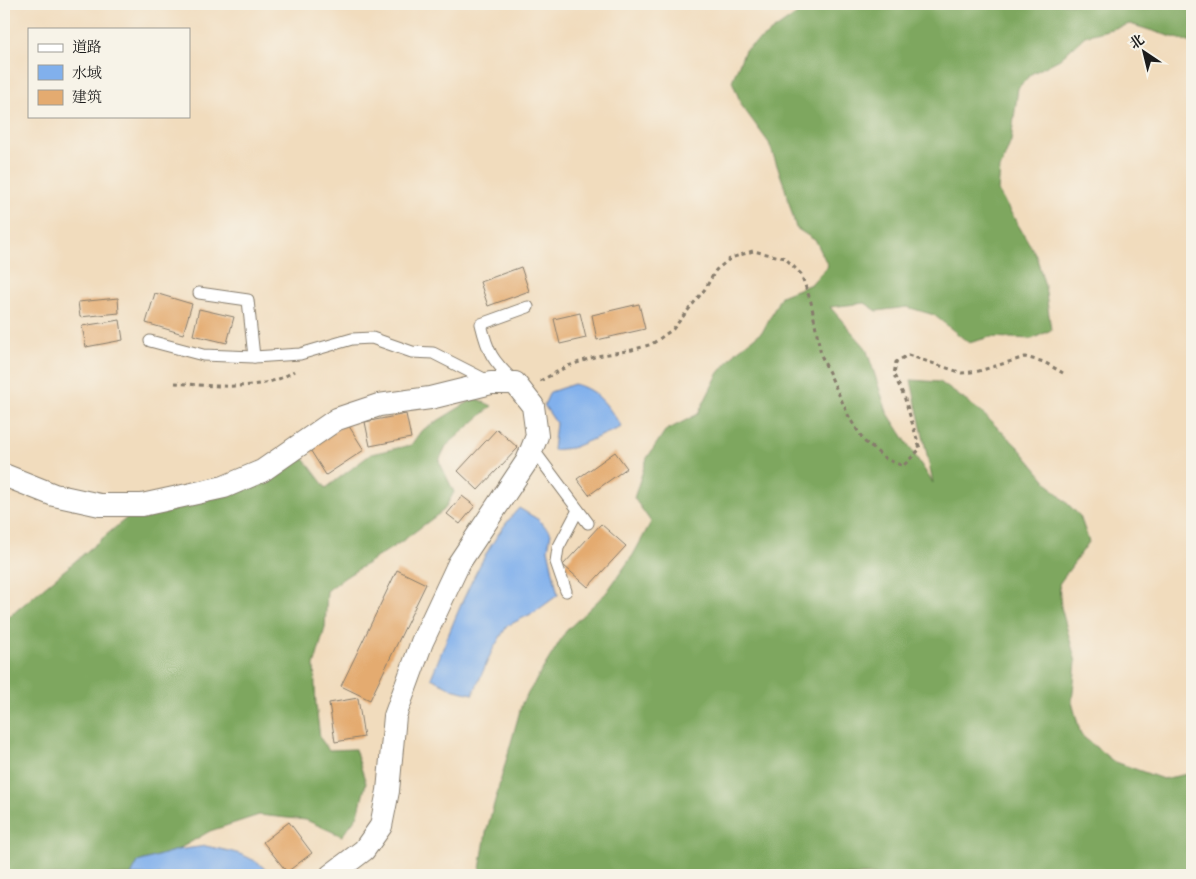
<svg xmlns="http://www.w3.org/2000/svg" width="1196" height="879" font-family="'IM FELL French Canon','Noto Serif SC',serif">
<rect width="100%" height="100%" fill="#f7f3e8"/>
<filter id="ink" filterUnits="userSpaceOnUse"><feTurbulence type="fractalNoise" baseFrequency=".02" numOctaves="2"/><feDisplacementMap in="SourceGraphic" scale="10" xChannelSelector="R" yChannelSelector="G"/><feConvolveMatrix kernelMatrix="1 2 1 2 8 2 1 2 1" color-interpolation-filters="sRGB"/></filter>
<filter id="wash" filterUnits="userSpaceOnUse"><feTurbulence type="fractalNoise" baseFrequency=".0096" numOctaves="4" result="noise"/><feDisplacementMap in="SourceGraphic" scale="20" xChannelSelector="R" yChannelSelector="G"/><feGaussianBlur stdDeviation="1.12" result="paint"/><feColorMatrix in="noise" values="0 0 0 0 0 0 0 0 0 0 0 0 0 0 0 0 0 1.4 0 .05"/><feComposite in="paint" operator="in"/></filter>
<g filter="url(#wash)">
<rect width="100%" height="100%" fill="#f1dcbd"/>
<g fill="#7ea75e" stroke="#4d623d">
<path d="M 808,4 L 1192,4 L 1192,43 L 1130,24 L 1085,36 L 1060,59 L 1031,74 L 1018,88 L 1011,141 L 1000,169 L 998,191 L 1036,255 L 1045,286 L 1051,330 L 1032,339 L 990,337 L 969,343 L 934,315 L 907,307 L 877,311 L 865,303 L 830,307 L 866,348 L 887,412 L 933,483 L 911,380 L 940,382 L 980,411 L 1018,447 L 1052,488 L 1080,516 L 1089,542 L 1059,584 L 1061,607 L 1076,662 L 1072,702 L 1081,735 L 1113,761 L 1163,779 L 1192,773 L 1192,875 L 479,875 L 486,833 L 522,703 L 566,631 L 606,593 L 633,555 L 651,522 L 634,498 L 647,458 L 665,431 L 698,414 L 718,374 L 737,351 L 763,331 L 781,296 L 811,284 L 828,266 L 816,241 L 796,228 L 784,185 L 769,143 L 742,106 L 732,81 L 745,50 L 807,7 Z"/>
<path d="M 475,398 L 492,406 L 446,446 L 439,461 L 454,492 L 444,510 L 401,542 L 344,578 L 327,591 L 325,628 L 314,666 L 316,705 L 320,738 L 329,750 L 355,749 L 366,783 L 358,815 L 342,836 L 306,820 L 259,815 L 210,831 L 177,850 L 138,862 L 131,875 L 4,875 L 4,621 L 142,505 L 224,487 L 296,448 L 326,488 L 371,454 L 411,445 L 421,431 Z"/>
</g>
<g fill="#81b0ec" stroke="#4e6684">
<path d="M 574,384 C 599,390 608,407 622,427 L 572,448 L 553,450 L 556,423 L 544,405 L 550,392 Z"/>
<path d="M 519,508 L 539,520 L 551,533 L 548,549 L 558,595 L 535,612 L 507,626 L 492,651 L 473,694 L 455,690 L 431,678 C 454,622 478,552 519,508 Z"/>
<path d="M 206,846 C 237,853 249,853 272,875 L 131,875 L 138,862 L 177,850 Z"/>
</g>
<g id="blocks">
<g fill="#e4ab70">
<path d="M 521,267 L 529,291 L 488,306 L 480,282 Z"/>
<path d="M 155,293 L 192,304 L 183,334 L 146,323 Z"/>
<path d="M 118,298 L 119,313 L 80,317 L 78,302 Z"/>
<path d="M 639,304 L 645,329 L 597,340 L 592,315 Z"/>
<path d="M 199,309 L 234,317 L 227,343 L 193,335 Z"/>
<path d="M 580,313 L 586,338 L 560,344 L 554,319 Z"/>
<path d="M 120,320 L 123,340 L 86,347 L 82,326 Z"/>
<path d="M 406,414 L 411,438 L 370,446 L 365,422 Z"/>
<path d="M 347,423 L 364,450 L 326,475 L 309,448 Z"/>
<path d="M 497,429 L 518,448 L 478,490 L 458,471 Z"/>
<path d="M 615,452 L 627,468 L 589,495 L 577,479 Z"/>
<path d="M 462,496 L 475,506 L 460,524 L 447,514 Z"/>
<path d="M 601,524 L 626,546 L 588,587 L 563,565 Z"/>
<path d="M 397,570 L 426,584 L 370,700 L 341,686 Z"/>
<path d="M 358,698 L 364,737 L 335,742 L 329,703 Z"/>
<path d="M 289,822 L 312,853 L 287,872 L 263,842 Z"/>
</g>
</g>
</g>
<g filter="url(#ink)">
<use href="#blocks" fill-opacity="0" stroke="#867c6c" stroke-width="1"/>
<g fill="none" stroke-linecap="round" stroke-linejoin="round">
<defs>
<g id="lane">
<path d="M 199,293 L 248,300 L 254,357"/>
<path d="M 150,341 L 203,355 L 254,357 L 300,354 L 352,339 L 372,338 L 412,352 L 433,353 L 490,382"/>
<path d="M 514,381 C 492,360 488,353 481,324 L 528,307"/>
<path d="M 532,448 L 588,523"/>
<path d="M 566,591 L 556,562 L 558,548 L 578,510"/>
</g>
<path id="street" d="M 4,475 L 54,495 L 100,505 L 142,505 L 224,487 L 262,471 L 337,419 L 379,405 L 430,398 L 491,383 L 515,383 L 533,406 L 537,436 L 527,461 L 459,563 L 422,642 L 395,716 L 388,791 L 381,826 L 364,850 L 331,875"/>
</defs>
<use href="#lane" stroke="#867c6c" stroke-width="13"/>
<use href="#street" stroke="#867c6c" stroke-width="24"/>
<g stroke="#867c6c" stroke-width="3" stroke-dasharray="4 4" stroke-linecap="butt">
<path d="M 540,381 L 568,366 L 597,356 L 632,350 L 652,344 L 673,329 L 705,289 L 716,270 L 731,258 L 753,251 L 785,258 L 801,274 L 811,302 L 821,355 L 850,419 L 865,442 L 886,459 L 903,466 L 920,449 L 904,396 L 894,375 L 896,362 L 908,355 L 962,373 L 979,371 L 1025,357 L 1044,362 L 1063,373"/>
<path d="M 175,383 C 211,386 264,392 294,371"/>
</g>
<use href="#lane" stroke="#fff" stroke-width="11"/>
<use href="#street" stroke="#fff" stroke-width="22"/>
</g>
</g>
<rect width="1196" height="879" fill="none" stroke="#f7f3e8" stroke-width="20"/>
<rect x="28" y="28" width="162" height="90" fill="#f7f3e8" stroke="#9f9d96"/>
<rect x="38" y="44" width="25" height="8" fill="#ffffff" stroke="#9f9d96"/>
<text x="72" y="52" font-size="15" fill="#1c1c1c">道路</text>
<rect x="38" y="65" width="25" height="15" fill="#81b0ec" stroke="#9f9d96"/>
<text x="72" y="78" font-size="15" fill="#1c1c1c">水域</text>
<rect x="38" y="90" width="25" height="15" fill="#e4ab70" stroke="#9f9d96"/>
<text x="72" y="102" font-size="15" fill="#1c1c1c">建筑</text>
<g transform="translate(1144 52) rotate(325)" stroke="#f7f3e8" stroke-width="4" paint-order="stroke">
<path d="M0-4L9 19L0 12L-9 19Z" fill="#1c1c1c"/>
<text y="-8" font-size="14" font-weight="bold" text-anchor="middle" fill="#1c1c1c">北</text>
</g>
</svg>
